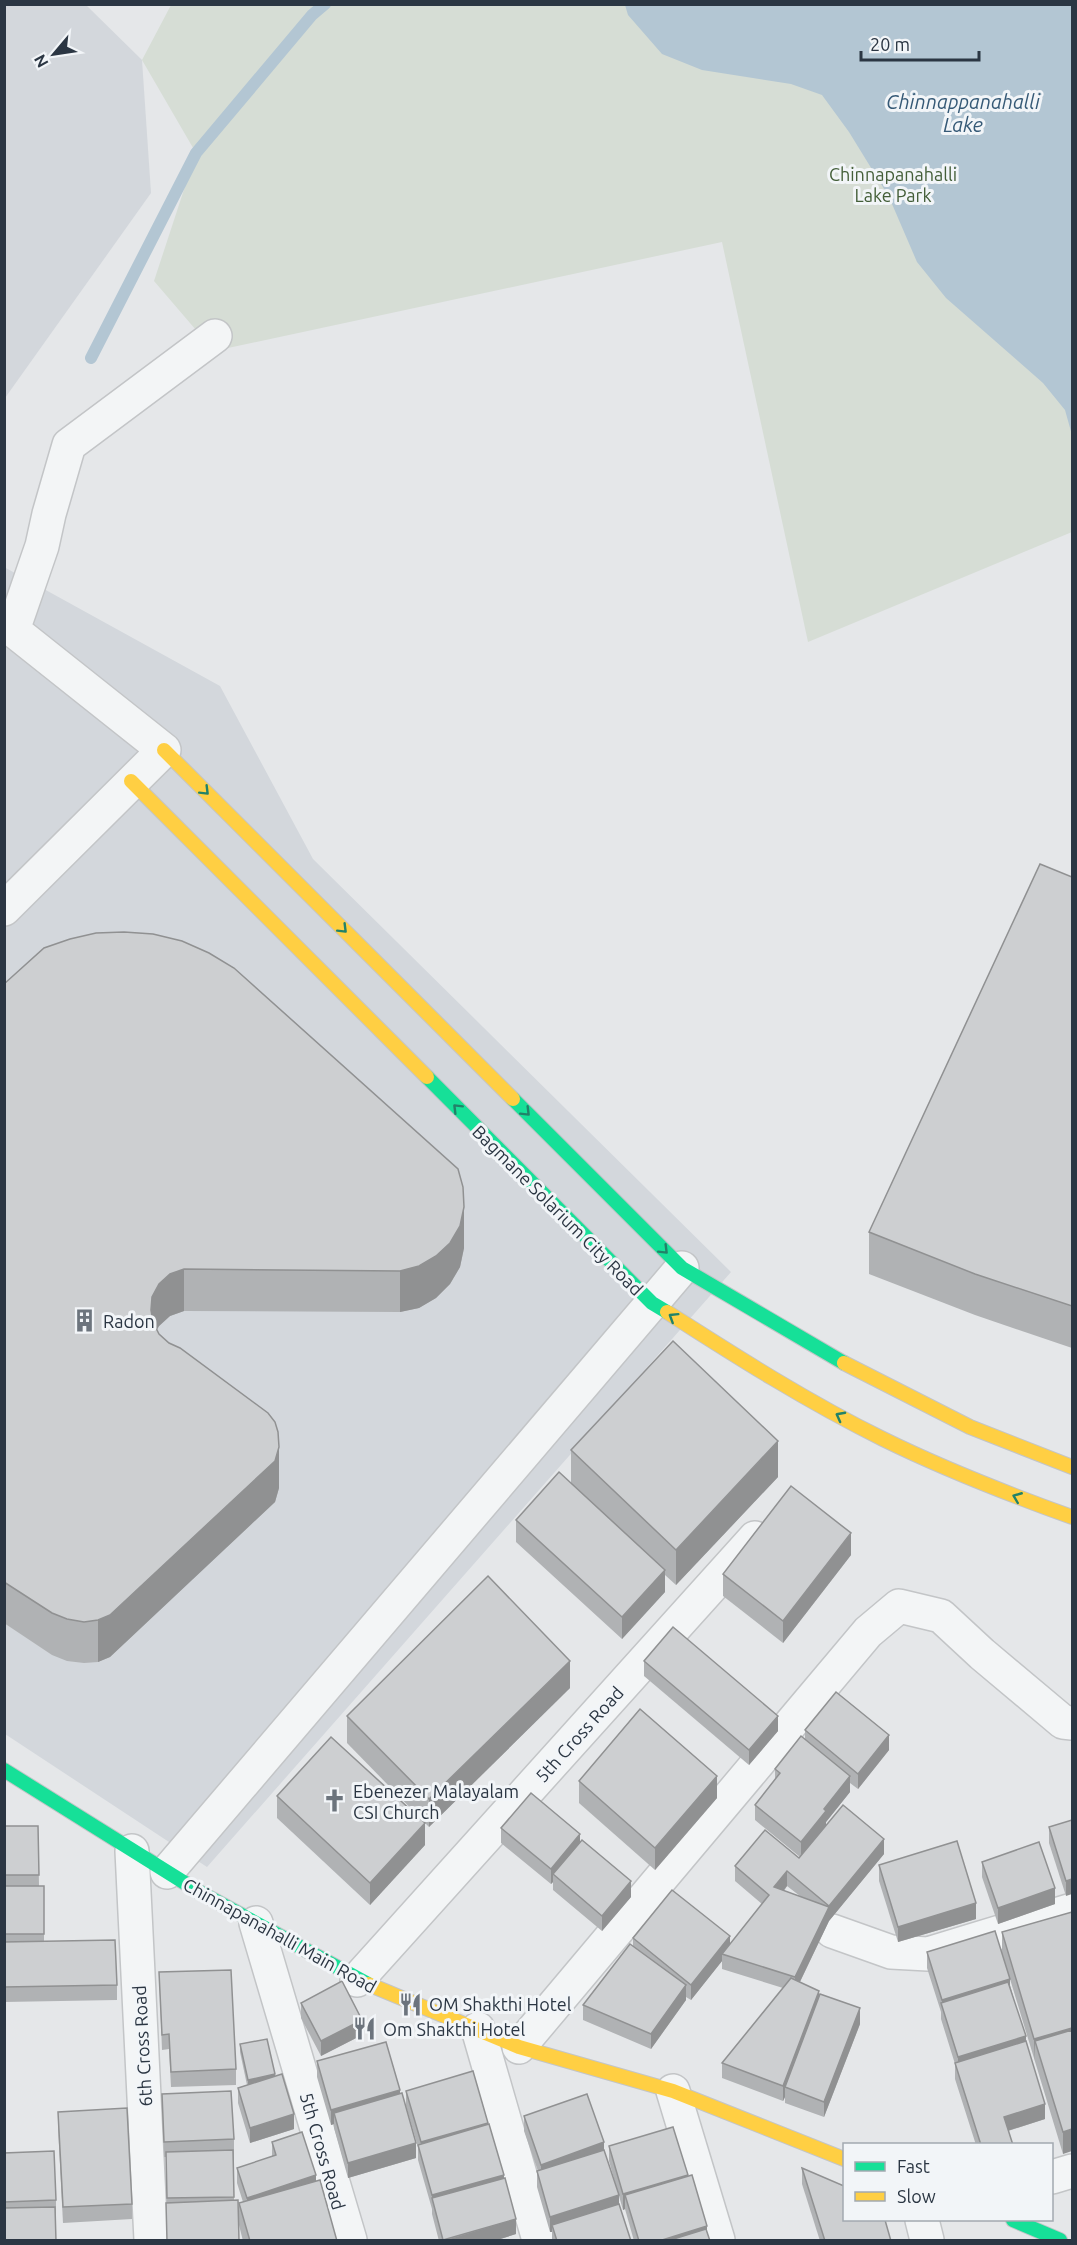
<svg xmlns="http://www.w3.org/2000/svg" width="1077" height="2245" font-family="Ubuntu,sans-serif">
<rect width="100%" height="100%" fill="#e5e7e9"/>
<g fill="#d3d7dc">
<path d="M 5,4 L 86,5 L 142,60 L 151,193 L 5,398 Z"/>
<path d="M 4,567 L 220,686 L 313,859 L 731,1272 L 207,1867 L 5,1734 Z"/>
</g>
<path fill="#d6ddd5" d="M 171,5 L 1072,5 L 1072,532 L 808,642 L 722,242 L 214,351 L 154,281 L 196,153 L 142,60 Z"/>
<path fill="#b3c6d3" d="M 625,5 L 1072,5 L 1072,435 L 1065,410 L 1043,383 L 946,298 L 917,262 L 889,197 L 849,132 L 822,95 L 791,84 L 702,70 L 662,54 L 628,15 Z"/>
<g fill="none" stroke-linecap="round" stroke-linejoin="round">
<path stroke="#b3c6d3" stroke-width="12" d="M 91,358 L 196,153 L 312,15 L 325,4"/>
<defs>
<g id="street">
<path d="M 4,909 L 164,750 L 13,630 L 42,546 L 49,514 L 69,445 L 215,336"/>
<path d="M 132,1851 L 151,2240"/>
<path d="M 167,1872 L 682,1268"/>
<path d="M 256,1923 L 350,2240"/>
<path d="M 832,1931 L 891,1952 L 928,1954 L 1072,1910"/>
<path d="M 357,1980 L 755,1538"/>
<path d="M 478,2029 L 539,2240"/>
<path d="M 519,2047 L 868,1632 L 899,1606 L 941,1616 L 982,1654 L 1063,1722 L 1072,1723"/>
<path d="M 673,2091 L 718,2240"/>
<path d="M 1052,2177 L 1072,2171"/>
<path d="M 922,2220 L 927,2240"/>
</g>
<g id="fast">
<path d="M 427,1077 L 652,1303 L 667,1312"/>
<path d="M 513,1099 L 682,1268 L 844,1363"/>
<path d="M 4,1770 L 201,1893 L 368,1984"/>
<path d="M 1013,2220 L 1060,2240"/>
</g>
<g id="slow">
<path d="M 164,750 L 513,1099"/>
<path d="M 131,781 L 427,1077"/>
<path d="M 667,1312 C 737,1357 808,1402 883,1439 C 944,1469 1008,1494 1072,1517"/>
<path d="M 844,1363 L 970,1427 L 1072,1467"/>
<path d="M 368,1984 L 519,2047 L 673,2091 L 844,2159"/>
</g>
</defs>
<use href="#street" stroke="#c3c5c7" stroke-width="36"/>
<use href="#fast" stroke="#c3c5c7" stroke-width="16"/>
<use href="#slow" stroke="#c3c5c7" stroke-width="16"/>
<use href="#street" stroke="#f3f5f6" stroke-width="33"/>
<use href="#fast" stroke="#16e098" stroke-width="14"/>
<use href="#slow" stroke="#ffcf43" stroke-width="14"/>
</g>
<g fill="#b0b2b4" fill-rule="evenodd">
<path d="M 1072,877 L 1072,1348 L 975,1315 L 869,1274 L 869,1232 Z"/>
<path d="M 4,984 L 464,1248 L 460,1267 L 450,1284 L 436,1298 L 419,1308 L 400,1312 L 184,1311 L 170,1316 L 159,1326 L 157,1330 L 159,1334 L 279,1488 L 275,1502 L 110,1657 L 98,1662 L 84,1663 L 67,1661 L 52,1655 L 4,1623 Z"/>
<path d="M 571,1450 L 778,1477 L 676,1585 L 665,1575 L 665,1592 L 622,1639 L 516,1542 L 516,1520 L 571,1483 Z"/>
<path d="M 851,1555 L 783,1643 L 723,1596 L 723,1574 Z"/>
<path d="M 644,1661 L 778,1731 L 749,1765 L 644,1676 Z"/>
<path d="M 570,1688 L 429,1827 L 347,1743 L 347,1716 Z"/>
<path d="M 805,1730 L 889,1750 L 858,1789 L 850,1783 L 850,1792 L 826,1822 L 826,1826 L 884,1854 L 829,1921 L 800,1982 L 860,2024 L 824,2117 L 785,2103 L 785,2097 L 783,2101 L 722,2078 L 722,2063 L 783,1988 L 722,1969 L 722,1961 L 691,2000 L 686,1997 L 686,2000 L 651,2049 L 583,2020 L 583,2005 L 633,1947 L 633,1938 L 730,1944 L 762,1904 L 735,1881 L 735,1866 L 799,1858 L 800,1857 L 755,1820 L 755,1805 L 775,1779 L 775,1769 L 805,1740 ZM 787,1886 L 800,1896 L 784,1891 Z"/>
<path d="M 579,1781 L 717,1798 L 655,1870 L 579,1803 Z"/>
<path d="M 277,1796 L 425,1845 L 370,1905 L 277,1818 Z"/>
<path d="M 1072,1820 L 1066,1896 L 1049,1843 L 1049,1827 Z"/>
<path d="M 4,1826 L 38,1826 L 39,1886 L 44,1886 L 44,1942 L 117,1985 L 117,2000 L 4,2002 Z"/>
<path d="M 501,1828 L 580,1842 L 631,1897 L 602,1931 L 553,1890 L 553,1882 L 551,1884 L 501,1843 Z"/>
<path d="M 982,1862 L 1055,1904 L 998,1924 L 982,1877 Z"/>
<path d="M 879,1865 L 976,1919 L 898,1942 L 879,1881 Z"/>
<path d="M 1072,1912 L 1063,2154 L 1010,1979 L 1010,1985 L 1026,2042 L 1045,2119 L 1008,2131 L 1013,2145 L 976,2145 L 955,2079 L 955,2064 L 941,2019 L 941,2012 L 927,1968 L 927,1952 L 1002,1954 L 1002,1932 Z"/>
<path d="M 159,1972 L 236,2069 L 236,2085 L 171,2087 L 169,2049 L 162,2050 Z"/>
<path d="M 301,2003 L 362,2035 L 321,2056 L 301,2018 Z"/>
<path d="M 240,2044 L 275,2076 L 294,2129 L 250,2143 L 238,2103 L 238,2088 L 247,2085 L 240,2052 Z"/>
<path d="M 317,2061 L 400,2094 L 416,2158 L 348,2178 L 334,2128 L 334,2124 L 331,2125 L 317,2077 Z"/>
<path d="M 406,2091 L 488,2125 L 504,2178 L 516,2234 L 494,2241 L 439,2241 L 432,2214 L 432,2209 L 418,2160 L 418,2147 L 406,2106 Z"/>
<path d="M 162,2094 L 234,2139 L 234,2200 L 239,2241 L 167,2241 L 166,2157 L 164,2157 Z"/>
<path d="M 58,2112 L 132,2204 L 132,2219 L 63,2223 L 58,2127 Z"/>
<path d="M 524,2116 L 604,2151 L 619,2204 L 631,2241 L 552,2241 L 552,2232 L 550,2232 L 537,2187 L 537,2171 L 538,2171 L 524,2131 Z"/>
<path d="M 272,2142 L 316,2182 L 337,2241 L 243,2241 L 239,2225 L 239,2203 L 243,2202 L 237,2183 L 237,2168 L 272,2157 Z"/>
<path d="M 609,2146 L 688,2177 L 710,2241 L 634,2241 L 625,2209 L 623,2210 L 609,2161 Z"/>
<path d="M 4,2153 L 56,2200 L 56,2215 L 4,2241 Z"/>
<path d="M 802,2168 L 891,2241 L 820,2241 L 802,2184 Z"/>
</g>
<g fill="#909192">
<path d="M 464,1207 L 464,1248 L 460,1267 L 450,1284 L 436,1298 L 419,1308 L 400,1312 L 400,1271 Z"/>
<path d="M 184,1269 L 184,1311 L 170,1316 L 159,1326 L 152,1338 L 151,1310 L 152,1297 L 159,1284 L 170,1274 Z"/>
<path d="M 778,1441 L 778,1477 L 676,1585 L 676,1550 Z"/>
<path d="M 279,1447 L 279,1488 L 275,1502 L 110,1657 L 98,1662 L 98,1620 Z"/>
<path d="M 851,1533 L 851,1555 L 783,1643 L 783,1621 Z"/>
<path d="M 665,1570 L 665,1592 L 622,1639 L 622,1617 Z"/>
<path d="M 570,1661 L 570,1688 L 429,1827 L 429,1799 Z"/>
<path d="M 778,1716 L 778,1731 L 749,1765 L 749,1750 Z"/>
<path d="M 889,1735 L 889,1750 L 858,1789 L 858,1774 Z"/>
<path d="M 717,1776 L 717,1798 L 655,1870 L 655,1848 Z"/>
<path d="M 850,1776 L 850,1792 L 826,1822 L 826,1826 L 801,1857 L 801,1842 L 824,1809 Z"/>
<path d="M 425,1823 L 425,1845 L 370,1905 L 370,1883 Z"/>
<path d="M 580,1834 L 580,1850 L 553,1874 L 553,1882 L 551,1884 L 551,1869 Z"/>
<path d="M 884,1839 L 884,1854 L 829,1921 L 795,1992 L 795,1977 L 829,1906 Z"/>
<path d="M 787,1871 L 787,1886 L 774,1902 L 774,1887 Z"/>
<path d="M 1072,1879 L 1072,1894 L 1066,1896 L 1066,1881 Z"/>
<path d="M 631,1881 L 631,1897 L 602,1931 L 602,1916 Z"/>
<path d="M 1055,1888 L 1055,1904 L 998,1924 L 998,1908 Z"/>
<path d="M 976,1903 L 976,1919 L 898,1942 L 898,1927 Z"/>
<path d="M 730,1936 L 730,1952 L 722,1954 L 722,1961 L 691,2000 L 691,1985 Z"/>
<path d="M 1010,1979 L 1010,1994 L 942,2006 L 942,2000 Z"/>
<path d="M 686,1985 L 686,2000 L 651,2049 L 651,2034 Z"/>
<path d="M 819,1991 L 819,2006 L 785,2087 L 785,2097 L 783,2101 L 783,2086 Z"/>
<path d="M 860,2008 L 860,2024 L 824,2117 L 824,2102 Z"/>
<path d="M 362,2020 L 362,2035 L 321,2056 L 321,2041 Z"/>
<path d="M 1072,2028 L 1072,2050 L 1035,2041 L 1034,2061 L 1034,2039 Z"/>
<path d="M 1026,2036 L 1026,2051 L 958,2073 L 958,2057 Z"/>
<path d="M 275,2074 L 275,2082 L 248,2088 L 248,2080 Z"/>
<path d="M 400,2090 L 400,2105 L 334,2113 L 334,2124 L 331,2125 L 331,2110 Z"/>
<path d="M 1045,2104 L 1045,2119 L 1004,2132 L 1004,2117 Z"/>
<path d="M 294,2114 L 294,2129 L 250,2143 L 250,2128 Z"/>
<path d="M 488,2123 L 488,2138 L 421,2157 L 421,2142 Z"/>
<path d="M 1072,2129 L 1072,2151 L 1063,2154 L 1063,2132 Z"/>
<path d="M 604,2142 L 604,2158 L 541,2180 L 541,2165 Z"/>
<path d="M 416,2143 L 416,2158 L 348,2178 L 348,2163 Z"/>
<path d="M 316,2175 L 316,2191 L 247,2213 L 247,2198 Z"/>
<path d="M 504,2175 L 504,2190 L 432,2200 L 432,2195 Z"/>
<path d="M 688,2175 L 688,2190 L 625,2195 L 625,2209 L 623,2210 L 623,2194 Z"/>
<path d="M 619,2195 L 619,2211 L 552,2225 L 552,2232 L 550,2232 L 550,2217 Z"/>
<path d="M 516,2219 L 516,2234 L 494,2241 L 443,2241 Z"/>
<path d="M 707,2226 L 707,2241 L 659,2241 Z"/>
</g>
<g fill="#cdcfd1" stroke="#909192" stroke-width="1.5">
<path d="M 1040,864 L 1072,877 L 1072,1306 L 975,1274 L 869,1232 Z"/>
<path d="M 124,932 L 153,934 L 182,941 L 209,953 L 234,968 L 458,1169 L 463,1187 L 464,1207 L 460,1226 L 450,1243 L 436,1256 L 419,1266 L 400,1271 L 184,1269 L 170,1274 L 159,1284 L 152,1297 L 151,1310 L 153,1322 L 159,1334 L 169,1343 L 180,1348 L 268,1413 L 275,1422 L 278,1432 L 279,1447 L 275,1461 L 110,1615 L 98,1620 L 84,1622 L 67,1619 L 52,1613 L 4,1582 L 4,984 L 44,948 L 70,939 L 96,933 Z"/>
<path d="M 673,1341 L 778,1441 L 676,1550 L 571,1450 Z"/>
<path d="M 559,1472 L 665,1570 L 622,1617 L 516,1520 Z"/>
<path d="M 791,1486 L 851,1533 L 783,1621 L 723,1574 Z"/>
<path d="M 488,1576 L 570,1661 L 429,1799 L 347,1716 Z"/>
<path d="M 673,1627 L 778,1716 L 749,1750 L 644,1661 Z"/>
<path d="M 836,1692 L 889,1735 L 858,1774 L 805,1730 Z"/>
<path d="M 640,1709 L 717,1776 L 655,1848 L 579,1781 Z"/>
<path d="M 801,1736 L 850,1776 L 824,1809 L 826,1811 L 801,1842 L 755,1805 L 780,1773 L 775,1769 Z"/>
<path d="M 331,1737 L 425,1823 L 370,1883 L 277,1796 Z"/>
<path d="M 531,1793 L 580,1834 L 551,1869 L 501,1828 Z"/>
<path d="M 843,1805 L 884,1839 L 829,1906 L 787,1871 L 774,1887 L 829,1907 L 795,1977 L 722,1954 L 769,1895 L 735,1866 L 765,1830 L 799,1858 Z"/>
<path d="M 1072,1820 L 1072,1879 L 1066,1881 L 1049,1827 Z"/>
<path d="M 4,1826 L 38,1826 L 39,1875 L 4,1875 Z"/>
<path d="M 582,1840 L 631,1881 L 602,1916 L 553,1874 Z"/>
<path d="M 957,1841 L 976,1903 L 898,1927 L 879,1865 Z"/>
<path d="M 1039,1842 L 1055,1888 L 998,1908 L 982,1862 Z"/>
<rect x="4" y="1886" width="40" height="48"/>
<path d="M 672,1890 L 730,1936 L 691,1985 L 633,1938 Z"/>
<path d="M 1072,1912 L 1072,2028 L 1034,2039 L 1002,1932 Z"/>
<path d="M 995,1931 L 1010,1979 L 942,2000 L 927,1952 Z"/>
<path d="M 115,1940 L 117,1985 L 4,1987 L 4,1942 Z"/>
<path d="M 630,1944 L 686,1985 L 651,2034 L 583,2005 Z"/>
<path d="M 231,1970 L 236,2069 L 171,2072 L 169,2034 L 162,2035 L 159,1972 Z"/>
<path d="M 791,1978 L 819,1991 L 783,2086 L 722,2063 Z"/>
<path d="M 342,1981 L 362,2020 L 321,2041 L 301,2003 Z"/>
<path d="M 1008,1982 L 1026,2036 L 958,2057 L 941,2003 Z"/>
<path d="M 820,1994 L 860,2008 L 824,2102 L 785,2087 Z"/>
<path d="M 1072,2030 L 1072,2129 L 1063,2132 L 1035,2041 Z"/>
<path d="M 267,2039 L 275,2074 L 248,2080 L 240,2044 Z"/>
<path d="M 1026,2041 L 1045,2104 L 1004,2117 L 1013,2145 L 981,2145 L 955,2063 Z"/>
<path d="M 386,2042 L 400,2090 L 331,2110 L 317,2061 Z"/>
<path d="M 473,2071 L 488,2123 L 421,2142 L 406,2091 Z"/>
<path d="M 282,2074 L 294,2114 L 250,2128 L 238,2088 Z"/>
<path d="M 231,2091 L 234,2139 L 164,2142 L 162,2094 Z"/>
<path d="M 402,2093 L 416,2143 L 348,2163 L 334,2113 Z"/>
<path d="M 587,2094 L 604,2142 L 541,2165 L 524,2116 Z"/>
<path d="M 127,2108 L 132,2204 L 63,2207 L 58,2112 Z"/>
<path d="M 489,2124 L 504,2175 L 432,2195 L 418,2145 Z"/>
<path d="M 673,2127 L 688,2175 L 623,2194 L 609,2146 Z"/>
<path d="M 302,2132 L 316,2175 L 247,2198 L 237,2168 L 276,2155 L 272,2142 Z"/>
<path d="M 233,2150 L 234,2197 L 167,2198 L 166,2152 Z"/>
<path d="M 604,2150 L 619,2195 L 550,2217 L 537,2171 Z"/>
<path d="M 54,2151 L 56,2200 L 4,2202 L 4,2153 Z"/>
<path d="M 802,2168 L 844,2186 L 844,2220 L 885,2220 L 891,2241 L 825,2241 Z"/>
<path d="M 692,2175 L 707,2226 L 659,2241 L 639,2241 L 625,2195 Z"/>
<path d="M 505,2178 L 516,2219 L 443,2240 L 432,2198 Z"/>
<path d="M 320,2180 L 337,2241 L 250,2241 L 239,2203 Z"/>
<path d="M 238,2200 L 239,2241 L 167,2241 L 166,2203 Z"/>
<path d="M 619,2204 L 631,2241 L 557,2241 L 552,2225 Z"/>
<path d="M 55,2207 L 56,2241 L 4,2241 L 4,2208 Z"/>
<path d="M 706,2229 L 710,2241 L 667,2241 Z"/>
</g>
<defs><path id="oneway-chevron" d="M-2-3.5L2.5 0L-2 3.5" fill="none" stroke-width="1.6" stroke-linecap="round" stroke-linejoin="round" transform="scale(1.5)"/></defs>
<g stroke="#228269">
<use href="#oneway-chevron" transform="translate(205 791) rotate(45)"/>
<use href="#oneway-chevron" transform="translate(343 929) rotate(45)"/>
<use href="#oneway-chevron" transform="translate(457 1108) rotate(-135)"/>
<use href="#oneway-chevron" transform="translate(526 1112) rotate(45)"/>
<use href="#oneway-chevron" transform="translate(664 1250) rotate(45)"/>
<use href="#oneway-chevron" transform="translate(673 1317) rotate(-148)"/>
<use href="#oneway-chevron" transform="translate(840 1416) rotate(-152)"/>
<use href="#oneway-chevron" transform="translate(1017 1497) rotate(-158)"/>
</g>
<defs>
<symbol id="building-bare" viewBox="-9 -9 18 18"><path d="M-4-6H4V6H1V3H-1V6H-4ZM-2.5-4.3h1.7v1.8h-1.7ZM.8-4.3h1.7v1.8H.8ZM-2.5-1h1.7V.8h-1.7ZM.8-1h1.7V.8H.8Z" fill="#6c747d" stroke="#f2f5f8" stroke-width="2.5" paint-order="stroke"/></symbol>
<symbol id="church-bare" viewBox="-9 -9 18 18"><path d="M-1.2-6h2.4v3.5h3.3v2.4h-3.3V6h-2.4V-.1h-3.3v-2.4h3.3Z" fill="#6c747d" stroke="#f2f5f8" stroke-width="2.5" paint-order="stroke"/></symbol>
<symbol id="restaurant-bare" viewBox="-9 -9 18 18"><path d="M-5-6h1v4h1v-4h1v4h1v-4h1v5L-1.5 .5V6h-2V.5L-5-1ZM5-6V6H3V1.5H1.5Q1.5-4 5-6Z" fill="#6c747d" stroke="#f2f5f8" stroke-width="2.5" paint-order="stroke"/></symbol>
</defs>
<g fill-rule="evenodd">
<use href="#building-bare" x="68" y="1304" width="33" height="33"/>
<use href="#church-bare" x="318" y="1784" width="33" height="33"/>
<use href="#restaurant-bare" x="394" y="1988" width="33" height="33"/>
<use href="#restaurant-bare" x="348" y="2012" width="33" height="33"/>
</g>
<g text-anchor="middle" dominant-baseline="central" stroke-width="6" stroke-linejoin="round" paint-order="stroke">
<g font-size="18" fill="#435e38" stroke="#f2f5f8">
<text x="893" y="174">Chinnapanahalli<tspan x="893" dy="21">Lake Park</tspan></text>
</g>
<g font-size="18" fill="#2b3643" stroke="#f2f5f8">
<text transform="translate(558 1210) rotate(45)">Bagmane Solarium City Road</text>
<text transform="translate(579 1734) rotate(-48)">5th Cross Road</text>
<text transform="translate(280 1935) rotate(29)">Chinnapanahalli Main Road</text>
<text transform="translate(142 2046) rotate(-93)">6th Cross Road</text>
<text transform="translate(323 2151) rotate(74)">5th Cross Road</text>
</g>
<g font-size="18" fill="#2b3643" stroke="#f2f5f8" text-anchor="start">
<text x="103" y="1321">Radon</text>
<text x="353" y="1791">Ebenezer Malayalam<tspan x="353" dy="21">CSI Church</tspan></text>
<text x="429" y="2004">OM Shakthi Hotel</text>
<text x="383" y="2029">Om Shakthi Hotel</text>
</g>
<g font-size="20" font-style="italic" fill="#355976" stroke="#f2f5f8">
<text x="963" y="101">Chinnappanahalli<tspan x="963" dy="23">Lake</tspan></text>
</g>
</g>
<rect width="1077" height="2245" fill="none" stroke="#2b3643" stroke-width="12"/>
<rect x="843" y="2143" width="210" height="78" fill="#f2f5f8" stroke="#a2a9b0" stroke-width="1.5"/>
<rect x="855" y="2162" width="30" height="9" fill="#16e098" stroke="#a2a9b0" stroke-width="1.5"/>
<text x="897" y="2173" font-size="18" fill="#2b3643">Fast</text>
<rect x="855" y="2192" width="30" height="9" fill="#ffcf43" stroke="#a2a9b0" stroke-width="1.5"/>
<text x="897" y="2203" font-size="18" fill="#2b3643">Slow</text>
<g transform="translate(54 54) rotate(241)" stroke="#f2f5f8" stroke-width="4.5" paint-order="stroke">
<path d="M0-4.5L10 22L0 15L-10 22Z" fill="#2b3643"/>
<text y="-9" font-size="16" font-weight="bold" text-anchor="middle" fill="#2b3643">N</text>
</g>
<path d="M861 51v9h118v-9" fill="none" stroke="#2b3643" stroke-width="3"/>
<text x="870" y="51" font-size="18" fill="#2b3643" stroke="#f2f5f8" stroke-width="4.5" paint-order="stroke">20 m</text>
</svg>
